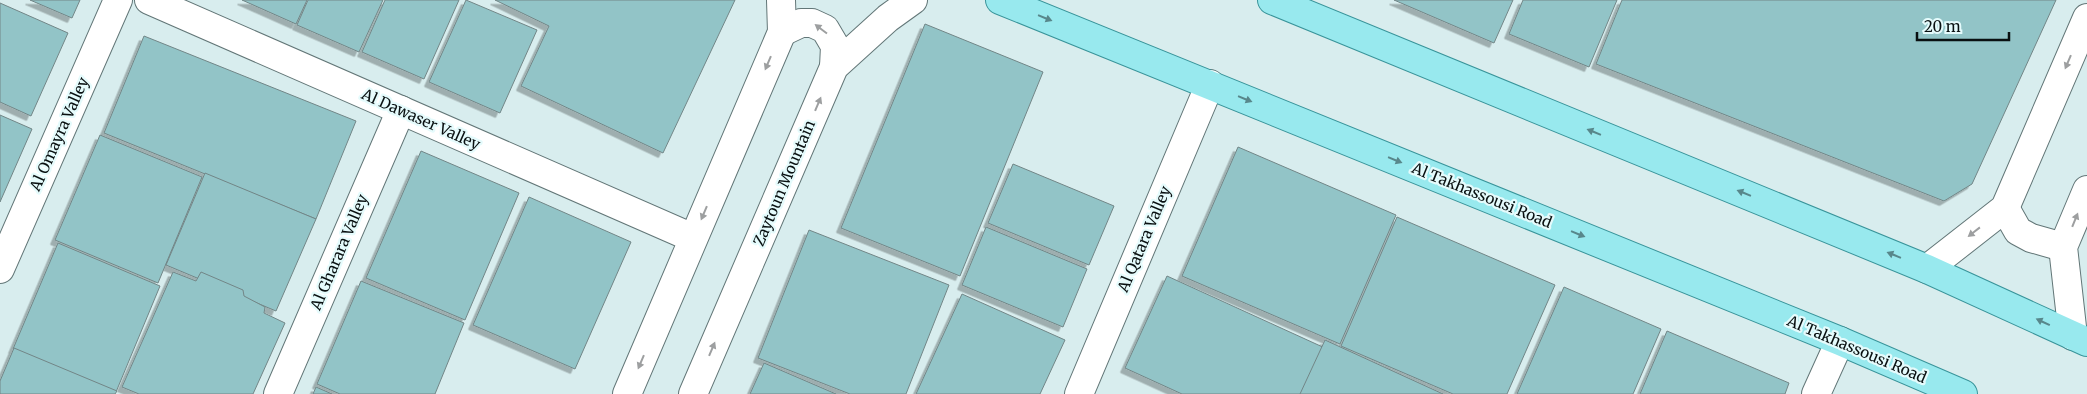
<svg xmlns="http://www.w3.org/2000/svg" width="2087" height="394" font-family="Merriweather,serif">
<defs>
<filter id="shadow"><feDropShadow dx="-4.5" dy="4.5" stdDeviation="0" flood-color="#0004"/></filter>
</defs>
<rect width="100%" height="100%" fill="#d8edee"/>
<g fill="#92c4c7" stroke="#728687" filter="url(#shadow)">
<path d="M 30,0 L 80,0 L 72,18 Z"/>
<path d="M 242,0 L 307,0 L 296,24 Z"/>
<path d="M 308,0 L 383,0 L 359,52 L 297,25 Z"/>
<path d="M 385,0 L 459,0 L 424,79 L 362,52 Z"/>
<path d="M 466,0 L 537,30 L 500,113 L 429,82 Z"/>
<path d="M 495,0 L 735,0 L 663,153 L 521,86 L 549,26 Z"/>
<path d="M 1394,0 L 1513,0 L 1494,43 Z"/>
<path d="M 1523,0 L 1617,0 L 1589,67 L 1509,34 Z"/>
<path d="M 1622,0 L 2056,0 L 1972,184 L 1944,201 L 1596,64 Z"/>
<path d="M 0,3 L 68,33 L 31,116 L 0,102 Z"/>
<path d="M 925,24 L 1043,72 L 960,276 L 841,228 Z"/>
<path d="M 144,36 L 356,121 L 316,219 L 104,133 Z"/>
<path d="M 0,115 L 32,129 L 0,202 Z"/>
<path d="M 100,135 L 202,177 L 158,283 L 55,240 Z"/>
<path d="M 1238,147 L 1396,215 L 1340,344 L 1182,276 Z"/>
<path d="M 421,151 L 519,193 L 465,320 L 366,278 Z"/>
<path d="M 1013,164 L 1114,206 L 1089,265 L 988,223 Z"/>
<path d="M 205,173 L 316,219 L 276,311 L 166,265 Z"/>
<path d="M 529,197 L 631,242 L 575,369 L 473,325 Z"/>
<path d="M 1397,217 L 1555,285 L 1507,394 L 1453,394 L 1341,346 Z"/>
<path d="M 986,227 L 1087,269 L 1063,327 L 962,285 Z"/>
<path d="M 809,230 L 949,285 L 906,394 L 850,394 L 758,358 Z"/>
<path d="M 58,243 L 160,286 L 116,392 L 13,349 Z"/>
<path d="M 173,272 L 196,281 L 201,272 L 243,290 L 244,296 L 265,307 L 264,313 L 285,323 L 253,394 L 139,394 L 122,387 Z"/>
<path d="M 1167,276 L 1338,354 L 1320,394 L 1182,394 L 1125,368 Z"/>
<path d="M 361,281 L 464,323 L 435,394 L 340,394 L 317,384 Z"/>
<path d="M 1564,287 L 1661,329 L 1633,394 L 1517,394 Z"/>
<path d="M 962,294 L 1065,340 L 1040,394 L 916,394 Z"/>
<path d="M 1667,331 L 1789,383 L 1785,394 L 1640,394 Z"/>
<path d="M 1325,340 L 1443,394 L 1300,394 Z"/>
<path d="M 14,348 L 117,391 L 115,394 L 0,394 L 0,381 Z"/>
<path d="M 764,363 L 836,394 L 750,394 Z"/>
<path d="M 316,387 L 332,394 L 313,394 Z"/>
</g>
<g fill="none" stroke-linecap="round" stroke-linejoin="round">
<defs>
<g id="minor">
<path d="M 149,0 L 693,238"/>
<path d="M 782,32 L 801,23 L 812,23 L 825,29 L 835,46 L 834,67"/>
<path d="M 2005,208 L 2018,231 L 2031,238 L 2063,247"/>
<path d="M 0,269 L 118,0"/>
<path d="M 1927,269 L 2005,208 L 2087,18"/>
<path d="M 2073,336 L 2063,247 L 2087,190"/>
<path d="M 278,394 L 401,110"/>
<path d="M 627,394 L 782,32 L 781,0"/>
<path d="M 693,394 L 834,67 L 888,18 L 913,0"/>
<path d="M 1079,394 L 1210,84"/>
<path d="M 1816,394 L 1840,341"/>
</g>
<g id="major">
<path d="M 1000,0 L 1840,341 L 1963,394"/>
<path d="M 1272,0 L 1927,269 L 2087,342"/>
</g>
</defs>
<use href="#minor" stroke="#627677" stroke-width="30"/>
<use href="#major" stroke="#39949a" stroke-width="30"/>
<use href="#minor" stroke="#fff" stroke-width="28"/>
<use href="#major" stroke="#98e9ee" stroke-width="28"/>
</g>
<defs><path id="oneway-solid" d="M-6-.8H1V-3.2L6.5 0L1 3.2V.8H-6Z" transform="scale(1.25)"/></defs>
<g fill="#58878b">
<use href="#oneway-solid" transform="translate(1045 18) rotate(22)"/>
<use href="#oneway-solid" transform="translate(1245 99) rotate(22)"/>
<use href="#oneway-solid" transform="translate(1594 132) rotate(-158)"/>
<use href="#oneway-solid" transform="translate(1395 160) rotate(22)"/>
<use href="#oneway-solid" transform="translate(1744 193) rotate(-158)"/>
<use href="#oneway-solid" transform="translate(1578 234) rotate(22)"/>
<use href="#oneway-solid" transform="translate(1894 255) rotate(-158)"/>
<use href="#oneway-solid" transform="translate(2043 322) rotate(-155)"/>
</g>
<g fill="#9d9fa0">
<use href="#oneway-solid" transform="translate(821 29) rotate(-143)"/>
<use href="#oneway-solid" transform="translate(2068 62) rotate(113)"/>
<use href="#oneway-solid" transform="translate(768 63) rotate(113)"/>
<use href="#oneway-solid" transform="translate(818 104) rotate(-67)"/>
<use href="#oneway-solid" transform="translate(704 213) rotate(113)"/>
<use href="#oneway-solid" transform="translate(2075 220) rotate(-68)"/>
<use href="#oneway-solid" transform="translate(1974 232) rotate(142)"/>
<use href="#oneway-solid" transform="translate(712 349) rotate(-67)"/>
<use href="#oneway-solid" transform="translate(641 362) rotate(113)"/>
</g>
<g text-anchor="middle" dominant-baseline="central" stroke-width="4.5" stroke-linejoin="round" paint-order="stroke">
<g font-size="15" fill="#091011" stroke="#e5fbfc">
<text transform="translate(421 119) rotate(24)">Al Dawaser Valley</text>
<text transform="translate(59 134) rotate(-66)">Al Omayra Valley</text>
<text transform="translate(784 183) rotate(-67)">Zaytoun Mountain</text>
<text transform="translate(1482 195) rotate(22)">Al Takhassousi Road</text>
<text transform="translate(1144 239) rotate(-67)">Al Qatara Valley</text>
<text transform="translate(339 252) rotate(-67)">Al Gharara Valley</text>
<text transform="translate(1857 349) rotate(23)">Al Takhassousi Road</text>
</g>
</g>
<path d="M1917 32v8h92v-8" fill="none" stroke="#091011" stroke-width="2.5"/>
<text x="1924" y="32" font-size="15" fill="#091011" stroke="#e5fbfc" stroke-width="4" paint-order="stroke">20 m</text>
</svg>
